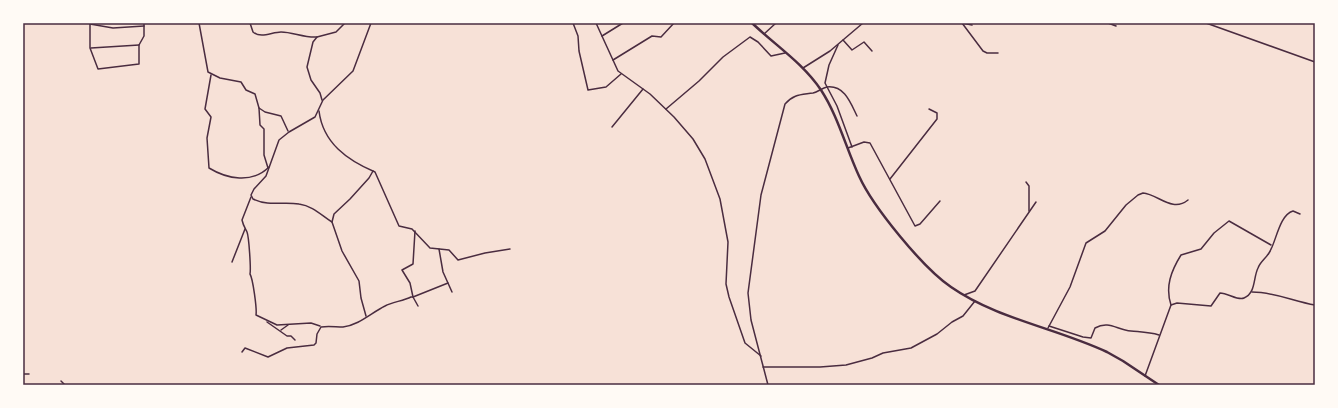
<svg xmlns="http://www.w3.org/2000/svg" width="1338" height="408" font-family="'Titillium Web',sans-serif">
<rect width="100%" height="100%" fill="#f7e1d7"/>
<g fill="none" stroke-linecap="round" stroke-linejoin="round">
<g stroke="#4a2c40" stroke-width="1.5">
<path d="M 90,23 L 90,48 L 98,69 L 139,64 L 139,45 L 144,36 L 144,23"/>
<path d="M 199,23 L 208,72 L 220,78 L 241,82 L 246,90 L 255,94 L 259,108 L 265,112 L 281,116 L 288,131"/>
<path d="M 250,23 L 253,32 C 261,39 272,32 281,32 C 293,32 304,38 317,37"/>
<path d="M 573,23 L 578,36 L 579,51 L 588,90 L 606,87 L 621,74"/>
<path d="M 596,23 L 618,71 L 650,94 L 674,117 L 693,139 L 705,159 L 720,199 L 728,242 L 726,284 L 729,297 L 745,343 L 761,356"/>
<path d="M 962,23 L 983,51 L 987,53 L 998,53"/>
<path d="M 962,23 L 972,25"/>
<path d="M 1108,23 L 1116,26"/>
<path d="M 1206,23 L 1315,62"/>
<path d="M 90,24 L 113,28 L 144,26"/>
<path d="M 764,34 L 776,23"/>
<path d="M 602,36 L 623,23"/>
<path d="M 843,40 L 852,50 L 864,42 L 872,51"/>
<path d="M 838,45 L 829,65 L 825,83 L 837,106 L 852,147"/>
<path d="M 91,48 L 139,45"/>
<path d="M 613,60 L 652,36 L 661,37 L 674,23"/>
<path d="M 803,68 L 830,51 L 863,23"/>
<path d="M 211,75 L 205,109 L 211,117 L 207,138 L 209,168 C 227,179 252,184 269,167"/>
<path d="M 322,100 L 320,93 L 311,80 L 307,67 L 313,42 L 317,37 L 336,32 L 345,23"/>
<path d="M 259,108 L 260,125 L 264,129 L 264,155 L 268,168"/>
<path d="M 666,109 L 699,81 L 723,57 L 750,37 L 758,42 L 771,56 L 785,53"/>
<path d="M 319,111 C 323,143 347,160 375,172 L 399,226 L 412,229 L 430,248 L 449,250 L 458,260 L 485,253 L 510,249"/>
<path d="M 612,127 L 643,89"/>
<path d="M 848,148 L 864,142 L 870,143 L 915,226 L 920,224 L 940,201"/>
<path d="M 890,179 L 937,119 L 937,113 L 929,109"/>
<path d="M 1026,182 L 1029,186 L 1029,211"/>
<path d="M 251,197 L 242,220 C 243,225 245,228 247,232 C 249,237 251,269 250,274 C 253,279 257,309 256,315 L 277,325 L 311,323 L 320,326"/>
<path d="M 332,222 C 321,215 313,206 299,204 C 282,201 270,207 253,199 L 251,195 L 254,189 L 266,176 L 279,140 L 289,132 L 315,117 L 323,100 L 353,71 L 371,23"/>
<path d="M 415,231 L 413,264 L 402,270 L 410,283 L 413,297 L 448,283"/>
<path d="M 439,249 L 443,272 L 452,292"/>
<path d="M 232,262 L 245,229"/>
<path d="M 1252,292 C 1274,292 1293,301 1315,305"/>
<path d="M 964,295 L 975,291 L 1036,202"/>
<path d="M 1171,305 L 1177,303 L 1211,306 L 1220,293 C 1228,293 1238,301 1244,298 C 1256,293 1253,278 1258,268 C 1260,262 1266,258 1269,253 C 1276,243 1279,215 1293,211 L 1300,214"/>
<path d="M 366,316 L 361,298 L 359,281 L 342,251 L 332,222 L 334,214 L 350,199 L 369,178 L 373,171"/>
<path d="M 267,322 L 287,336 L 291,336 L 295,340"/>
<path d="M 1049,326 L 1083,337 L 1091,338 L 1095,328 C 1109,320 1117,330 1131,331 C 1141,332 1149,332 1159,335"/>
<path d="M 1048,328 L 1070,287 L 1086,243 L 1105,231 L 1126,205 L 1138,195 L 1143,193 C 1158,194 1172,213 1188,200"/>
<path d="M 281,330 L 288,325"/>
<path d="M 242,352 L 245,348 L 268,357 L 287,348 L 314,345 L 316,343 L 317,334 L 321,327 C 328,326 336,327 343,327 C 359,325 371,313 385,306 C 392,302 403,301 411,297 L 413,297 L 418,306"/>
<path d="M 763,367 L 820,367 L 846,365 L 872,358 L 883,353 L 911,348 L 937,334 L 952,322 L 963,316 L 975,301"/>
<path d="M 23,374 L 29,374"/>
<path d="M 1145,376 L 1171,305 C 1165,287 1171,271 1181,255 L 1201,249 L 1214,233 L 1229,221 L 1271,245"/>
<path d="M 61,381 L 65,385"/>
<path d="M 768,385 L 751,320 L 748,293 L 761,195 L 785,104 C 794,94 800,95 813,93 C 818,92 822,88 827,87 C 845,85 851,104 857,116"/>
</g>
<path stroke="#4a2c40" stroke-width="2.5" d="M 752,23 C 775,45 803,63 821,90 C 838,116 846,148 859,176 C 873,207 923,268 951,287 C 997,319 1056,328 1107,352 L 1123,361 L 1159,385"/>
</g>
<rect width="1338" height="408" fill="none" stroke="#fffaf5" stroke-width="48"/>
<rect x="24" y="24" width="1290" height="360" fill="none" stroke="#4a2c40" stroke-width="1.5"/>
</svg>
